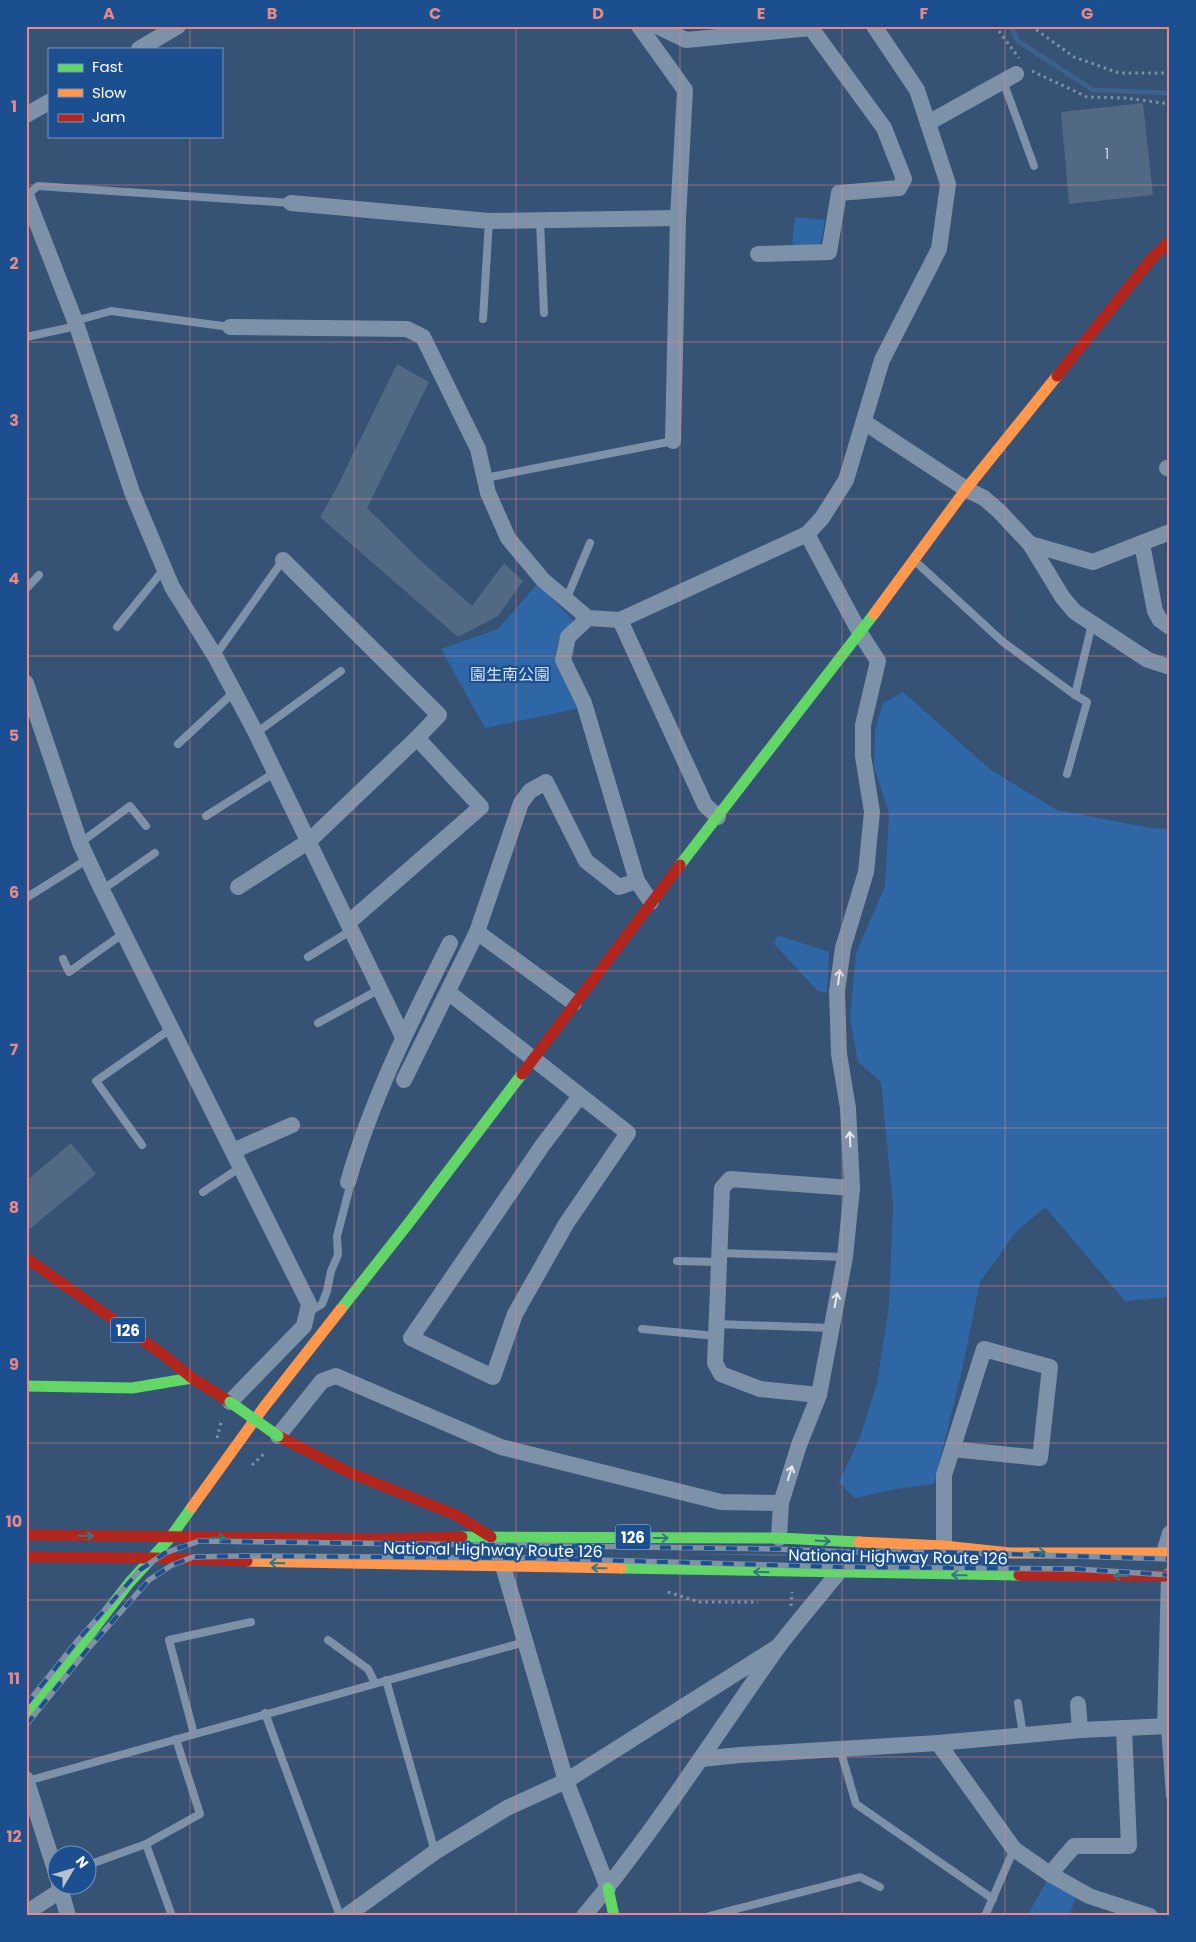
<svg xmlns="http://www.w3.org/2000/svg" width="1196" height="1942" font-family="Poppins,'Noto Sans JP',sans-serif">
<rect width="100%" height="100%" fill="#365274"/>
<g fill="#2f66a5">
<path d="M 795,217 L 825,220 L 821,242 L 813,247 L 792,246 Z"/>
<path d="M 538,583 L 573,621 L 558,640 L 555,657 L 580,708 L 485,728 L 441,649 L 498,629 Z"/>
<path d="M 903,692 L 991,770 L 1057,810 L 1151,828 L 1170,829 L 1170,1297 L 1125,1301 L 1045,1207 L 1016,1232 L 980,1282 L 962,1370 L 934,1484 L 896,1489 L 855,1498 L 839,1482 L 860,1437 L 877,1383 L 889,1305 L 893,1206 L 881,1082 L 858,1062 L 850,1018 L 856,953 L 885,886 L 889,813 L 874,767 L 875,730 L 883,703 Z"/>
<path d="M 777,935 L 829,952 L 827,993 L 818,991 L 774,944 Z"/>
<path d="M 1048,1879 L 1077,1894 L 1069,1916 L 1027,1916 Z"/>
</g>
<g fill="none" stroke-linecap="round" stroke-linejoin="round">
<path stroke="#3b618d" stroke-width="5" d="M 1011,26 L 1018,41 L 1093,90 L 1170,93"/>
</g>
<g fill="#526984">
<path d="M 1143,103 L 1153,195 L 1069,204 L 1061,112 Z"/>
<path d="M 397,364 L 429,382 L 367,508 L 421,561 L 472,606 L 504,563 L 523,581 L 498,616 L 458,637 L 320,517 L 336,489 Z"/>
<path d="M 71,1143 L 96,1174 L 26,1232 L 26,1181 Z"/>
<path d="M 678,1554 L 779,1554 L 842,1557 L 838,1557 Z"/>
</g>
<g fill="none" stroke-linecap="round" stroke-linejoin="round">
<g stroke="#7d92a8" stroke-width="3" stroke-dasharray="2.5 4" stroke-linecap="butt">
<path d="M 995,26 L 1019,58"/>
<path d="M 1031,26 L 1074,57 L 1119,73 L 1170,73"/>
<path d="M 1032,71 L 1087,97 L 1126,98 L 1170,104"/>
<path d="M 217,1438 L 221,1422"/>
<path d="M 252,1465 L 266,1452"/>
<path d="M 668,1592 L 699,1602 L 758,1602"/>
<path d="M 791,1606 L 792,1592"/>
</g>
<g stroke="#7d92a8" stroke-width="8">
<path d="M 1003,81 L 1034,166"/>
<path d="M 27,195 L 38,186 L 291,203"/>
<path d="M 540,222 L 544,313"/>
<path d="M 483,319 L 489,221"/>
<path d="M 75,321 L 111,311 L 230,327"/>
<path d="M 26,337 L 77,326"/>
<path d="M 485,478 L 673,441"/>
<path d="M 916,562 L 1003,642 L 1075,695 L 1087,702 L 1067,774"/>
<path d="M 26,589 L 39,575"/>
<path d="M 566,600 L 590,543"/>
<path d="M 117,627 L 164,569"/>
<path d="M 215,656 L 283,560"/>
<path d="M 1075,695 L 1092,624"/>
<path d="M 256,733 L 341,671"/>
<path d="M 178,744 L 234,692"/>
<path d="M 206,816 L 274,773"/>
<path d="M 80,843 L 130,806 L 146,826"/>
<path d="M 102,890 L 155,853"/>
<path d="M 26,898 L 88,859"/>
<path d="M 308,957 L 352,930"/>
<path d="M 63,959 L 69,972 L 124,933"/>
<path d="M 318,1023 L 380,989"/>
<path d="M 142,1145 L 96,1081 L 172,1028"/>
<path d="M 203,1192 L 241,1167"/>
<path d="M 720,1253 L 845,1257"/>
<path d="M 677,1261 L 719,1262"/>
<path d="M 308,1313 L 322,1304 L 327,1291 L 331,1271 L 338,1255 L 337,1236 L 349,1190 L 348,1182"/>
<path d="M 716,1324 L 831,1328"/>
<path d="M 642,1329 L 716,1336"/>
<path d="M 328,1640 L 368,1669 L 375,1683"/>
<path d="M 386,1680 L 435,1852"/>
<path d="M 1018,1703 L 1023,1735"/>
<path d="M 265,1713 L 340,1916"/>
<path d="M 1165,1727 L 1170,1796"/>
<path d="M 194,1734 L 169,1640 L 251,1622"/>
<path d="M 840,1749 L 856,1804 L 993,1899"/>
<path d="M 27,1781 L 525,1642"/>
<path d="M 146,1844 L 172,1916"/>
<path d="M 88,1865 L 146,1844 L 200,1814 L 176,1739"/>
<path d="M 709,1916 L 860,1877 L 880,1887"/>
<path d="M 985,1916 L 1014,1849"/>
</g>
<g stroke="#7d92a8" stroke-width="16">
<path d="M 639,26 L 685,90 L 678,218 L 673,441"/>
<path d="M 657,26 L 686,40 L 811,28 L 884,128 L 904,179 L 899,188 L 839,193 L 829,252 L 758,254"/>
<path d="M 139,49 L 178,26"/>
<path d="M 26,115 L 49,102"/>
<path d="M 928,123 L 1016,74"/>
<path d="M 26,195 L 77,326 L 132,492 L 172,587 L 215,656 L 256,733 L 403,1037"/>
<path d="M 291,203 L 489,221 L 678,218"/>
<path d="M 230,327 L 407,329 L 423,337 L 478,449 L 488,493 L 508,538 L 543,580 L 588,618 L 620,620 L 807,534 L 822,518 L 846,480 L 882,360 L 939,249 L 948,184 L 917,90 L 874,26"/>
<path d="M 864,422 L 966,489 L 984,498 L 999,511 L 1030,544 L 1063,598 L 1075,612 L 1148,660 L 1170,667"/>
<path d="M 1167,468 L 1170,468"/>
<path d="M 1030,544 L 1093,562 L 1170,532"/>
<path d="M 1142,544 L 1155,611 L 1160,620 L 1170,627"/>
<path d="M 588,618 L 568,637 L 563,660 L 584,703 L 637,881 L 651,902"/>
<path d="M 620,620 L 705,805 L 718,817"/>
<path d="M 26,683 L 80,843 L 102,890 L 309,1304 L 304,1326 L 230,1402"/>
<path d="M 238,887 L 309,841 L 417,738 L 439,715 L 283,560"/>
<path d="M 348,923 L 481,807 L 417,738"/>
<path d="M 477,932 L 574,1003"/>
<path d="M 448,992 L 628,1133 L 566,1224 L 515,1314 L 493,1377 L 411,1338 L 542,1146 L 580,1096"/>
<path d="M 404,1080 L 477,932 L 521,803 L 530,791 L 546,782 L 586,861 L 619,887 L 637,881"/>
<path d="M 233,1151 L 292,1125"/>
<path d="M 348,1182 C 372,1098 411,1021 450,943"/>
<path d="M 819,1395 L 760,1389 L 721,1374 L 715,1363 L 722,1188 L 730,1179 L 852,1188"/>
<path d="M 278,1436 L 322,1381 L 336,1376 L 501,1447 L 721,1502 L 781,1503"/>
<path d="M 779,1538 L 781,1503 L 799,1445 L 819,1395 L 845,1257 L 852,1188 L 848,1108 L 839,1054 L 837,991 L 843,948 L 866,872 L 872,812 L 863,756 L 863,725 L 878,661 L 860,633 L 807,534"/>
<path d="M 944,1546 L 944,1475 L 984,1349 L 1050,1367 L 1040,1458 L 952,1449"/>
<path d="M 1164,1553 L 1170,1533"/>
<path d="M 503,1566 L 566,1781 L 608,1888"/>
<path d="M 1078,1704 L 1080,1730"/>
<path d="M 1165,1727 L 1169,1576"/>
<path d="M 938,1743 L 1014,1849 L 1050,1874 L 1089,1896 L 1150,1916"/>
<path d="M 701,1759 L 740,1755 L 938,1743 L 1080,1730 L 1170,1726"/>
<path d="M 26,1779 L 58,1879"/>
<path d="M 1050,1874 L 1074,1846 L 1129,1846 L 1124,1728"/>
<path d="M 59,1884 L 68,1916"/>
<path d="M 26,1913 L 60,1891"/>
<path d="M 346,1916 L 435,1852 L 507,1808 L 566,1781 L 779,1646"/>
<path d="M 584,1916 C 655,1831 714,1737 778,1647 C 797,1622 818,1598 838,1573"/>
</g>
<g stroke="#63d668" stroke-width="11">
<path d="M 680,865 L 874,614"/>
<path d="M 341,1309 L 408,1224 L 522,1074"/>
<path d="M 26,1386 L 132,1388 L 192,1378"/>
<path d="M 462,1537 L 779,1538 L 859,1542"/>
<path d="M 621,1568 L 1019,1575"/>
<path d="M 26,1717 L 129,1583 L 170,1538 L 192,1507"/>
<path d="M 608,1888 L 614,1916"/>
</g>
<g stroke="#ff974d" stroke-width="11">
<path d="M 874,614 L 966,489 L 1057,376"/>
<path d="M 192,1507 L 264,1407 L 341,1309"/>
<path d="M 859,1542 L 944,1546 L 1010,1553 L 1170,1553"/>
<path d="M 247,1561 L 621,1568"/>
</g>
<g stroke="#b3261e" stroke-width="11">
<path d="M 1057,376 L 1152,258 L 1170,241"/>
<path d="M 522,1074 L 680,865"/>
<path d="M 26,1258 L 161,1353 L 192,1378 L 230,1402"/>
<path d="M 278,1436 L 348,1472 L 456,1515 L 491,1537"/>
<path d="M 26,1535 L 374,1539 L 462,1537"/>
<path d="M 26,1557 L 153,1558 L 247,1561"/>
<path d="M 1019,1575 L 1170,1576"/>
</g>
<defs>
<g id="rail">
<path d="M 26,1705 L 78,1640 L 140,1570 L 165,1553 L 199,1541 L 774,1549 L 846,1552 L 941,1552 L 1170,1559"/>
<path d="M 26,1725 L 87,1650 L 149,1580 L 172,1565 L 193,1557 L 241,1556 L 526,1558 L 841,1567 L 1076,1569 L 1170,1575"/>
</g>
</defs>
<use href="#rail" stroke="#7e92a7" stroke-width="5.5"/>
<use href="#rail" stroke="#1b4f8f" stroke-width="4" stroke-dasharray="11" stroke-linecap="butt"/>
<path stroke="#63d668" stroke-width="11" d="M 230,1402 L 278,1436"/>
</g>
<defs><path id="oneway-shaft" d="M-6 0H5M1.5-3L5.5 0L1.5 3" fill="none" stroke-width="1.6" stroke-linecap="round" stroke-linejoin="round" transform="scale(1.25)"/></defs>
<g stroke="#e5e9ee">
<use href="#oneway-shaft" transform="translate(839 977) rotate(-83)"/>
<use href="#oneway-shaft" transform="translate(850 1139) rotate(-93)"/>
<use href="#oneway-shaft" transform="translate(836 1300) rotate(-79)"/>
<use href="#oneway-shaft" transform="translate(790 1473) rotate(-73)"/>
</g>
<g stroke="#317883">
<use href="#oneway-shaft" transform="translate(86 1536) rotate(1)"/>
<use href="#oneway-shaft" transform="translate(218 1538)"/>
<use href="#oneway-shaft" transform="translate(661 1538)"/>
<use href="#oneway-shaft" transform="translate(823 1541) rotate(4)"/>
<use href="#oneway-shaft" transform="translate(1038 1552)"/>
<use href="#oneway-shaft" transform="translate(277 1563) rotate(-178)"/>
<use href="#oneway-shaft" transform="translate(599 1568) rotate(-179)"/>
<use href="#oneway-shaft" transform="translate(761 1572) rotate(-179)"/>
<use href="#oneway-shaft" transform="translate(959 1575) rotate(-179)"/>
<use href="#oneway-shaft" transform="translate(1121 1576) rotate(-180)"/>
</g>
<path fill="none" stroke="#e88989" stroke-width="1" stroke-opacity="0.55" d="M 190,26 L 190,49M 354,26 L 354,1916M 516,26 L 516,1916M 680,26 L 680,1916M 842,26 L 842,1916M 1005,26 L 1005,1916M 190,136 L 190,1916M 26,185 L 1170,185M 26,342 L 1170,342M 26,499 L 1170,499M 26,656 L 1170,656M 26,814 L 1170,814M 26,971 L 1170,971M 26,1128 L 1170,1128M 26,1286 L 1170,1286M 26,1443 L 1170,1443M 26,1600 L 1170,1600M 26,1757 L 1170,1757"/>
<g text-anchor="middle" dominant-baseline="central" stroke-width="4.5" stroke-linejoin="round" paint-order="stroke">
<g font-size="14" fill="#d4dae0">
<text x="1107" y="154">1</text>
</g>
<g fill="#1b4f8f" stroke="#bbcadd" stroke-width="1">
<rect x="110.5" y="1317.5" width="35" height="25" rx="4"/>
<rect x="615.5" y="1524.5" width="35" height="25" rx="4"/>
</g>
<g font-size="15" font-weight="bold" fill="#fff">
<text x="128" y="1330">126</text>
<text x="633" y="1537">126</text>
</g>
<g font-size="16" fill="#cfe3fa" stroke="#1b4f8f">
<text x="510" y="674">園生南公園</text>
</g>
<g font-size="16" fill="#fff" stroke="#1b4f8f">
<text transform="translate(493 1550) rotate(1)">National Highway Route 126</text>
<text transform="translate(898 1557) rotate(1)">National Highway Route 126</text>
</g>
</g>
<rect width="1196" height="1942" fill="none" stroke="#1b4f8f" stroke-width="55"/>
<rect x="48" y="48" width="175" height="90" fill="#1b4f8f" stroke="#7695bc"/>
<rect x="58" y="64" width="25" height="8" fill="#63d668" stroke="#7695bc"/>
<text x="92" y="72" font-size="15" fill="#ffffff">Fast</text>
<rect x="58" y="89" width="25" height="8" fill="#ff974d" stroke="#7695bc"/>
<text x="92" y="98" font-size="15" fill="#ffffff">Slow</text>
<rect x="58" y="114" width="25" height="8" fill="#b3261e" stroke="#7695bc"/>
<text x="92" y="122" font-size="15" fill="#ffffff">Jam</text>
<g transform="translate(72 1870) rotate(52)"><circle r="24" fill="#1b4f8f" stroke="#7695bc"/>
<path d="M0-4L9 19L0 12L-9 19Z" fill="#b9c2ce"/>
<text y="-8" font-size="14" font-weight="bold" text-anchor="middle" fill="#ffffff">N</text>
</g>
<rect x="28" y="28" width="1140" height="1886" fill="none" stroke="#e88989" stroke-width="2"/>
<g font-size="16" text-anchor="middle" font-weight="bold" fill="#e88989">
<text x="109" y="19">A</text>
<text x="272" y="19">B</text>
<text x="435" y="19">C</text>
<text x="598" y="19">D</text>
<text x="761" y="19">E</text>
<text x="924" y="19">F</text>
<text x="1087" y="19">G</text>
<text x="14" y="112">1</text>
<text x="14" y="269">2</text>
<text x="14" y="426">3</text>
<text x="14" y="584">4</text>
<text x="14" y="741">5</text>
<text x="14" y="898">6</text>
<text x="14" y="1055">7</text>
<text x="14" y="1213">8</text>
<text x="14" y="1370">9</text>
<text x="14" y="1527">10</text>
<text x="14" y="1684">11</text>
<text x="14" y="1842">12</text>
</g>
</svg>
